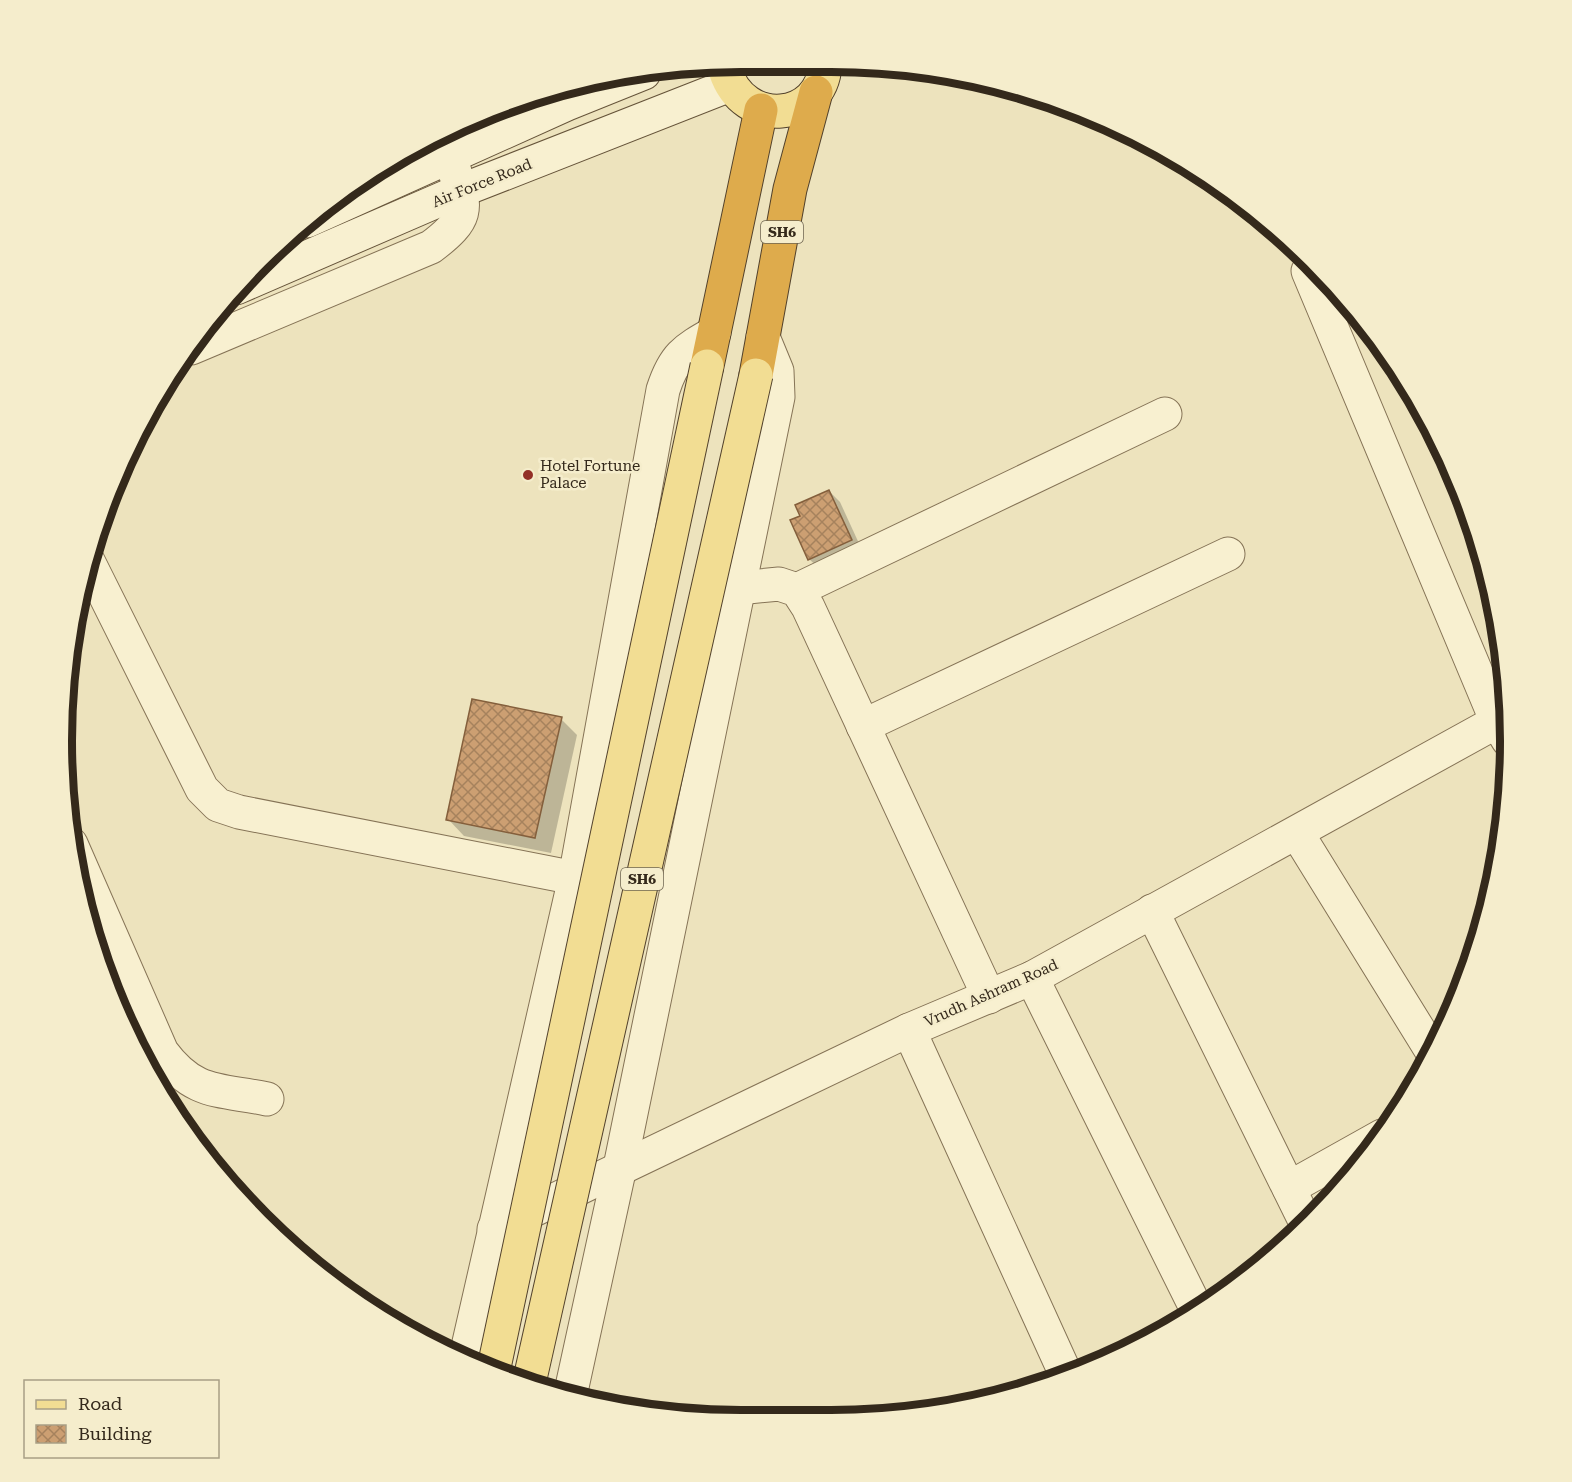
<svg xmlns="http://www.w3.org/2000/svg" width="1572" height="1482" font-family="'Roboto Serif',serif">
<defs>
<pattern id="building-cross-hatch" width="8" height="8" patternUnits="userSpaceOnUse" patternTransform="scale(1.5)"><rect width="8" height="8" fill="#cc9f72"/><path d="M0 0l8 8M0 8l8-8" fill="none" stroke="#a6825d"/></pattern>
</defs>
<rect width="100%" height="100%" fill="#ede3bd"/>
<g fill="#0003">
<path d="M 1382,348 L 1398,372 L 1387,361 Z"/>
<path d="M 829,491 L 840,502 L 862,550 L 820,569 L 809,559 L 802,517 Z"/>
<path d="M 561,719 L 577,735 L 551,853 L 464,836 L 448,819 Z"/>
</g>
<g fill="url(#building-cross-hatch)" stroke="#845f3c" stroke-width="1.5">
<path d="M 1377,342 L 1390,360 L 1386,362 Z"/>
<path d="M 829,490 L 852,540 L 808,560 L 790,520 L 800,516 L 795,505 Z"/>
<path d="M 472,699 L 562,717 L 535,838 L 446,820 Z"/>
</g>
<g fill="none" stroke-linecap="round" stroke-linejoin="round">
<defs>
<g id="street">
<path d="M 1308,271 L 1497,722 L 1508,740"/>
<path d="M 191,348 L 431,247 C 475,214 464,206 451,158"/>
<path d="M 87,559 L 202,789 L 218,805 L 239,812 L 575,878"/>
<path d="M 738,588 L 779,584 L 797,590 L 808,607 L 989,997"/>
<path d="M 797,590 L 1165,414"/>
<path d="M 863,726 L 1228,554"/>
<path d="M 1297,833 L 1433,1053"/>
<path d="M 71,844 L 162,1052 C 194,1095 218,1089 267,1099"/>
<path d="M 1152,911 L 1306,1223"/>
<path d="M 1032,978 L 1197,1310"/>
<path d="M 909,1030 L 1067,1377"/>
<path d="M 1289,1188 L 1382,1136"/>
<path d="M 494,1229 L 909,1030 L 1032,978 L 1507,716"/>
<path d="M 465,1360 L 575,878 L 663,390 C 674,356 684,350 714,333"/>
<path d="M 570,1396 L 620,1167 L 778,397 L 777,371 L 763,337"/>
</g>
<g id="secondary">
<path d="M 440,132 L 451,158"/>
<path d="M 307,221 L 567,104 L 644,73"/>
<path d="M 236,288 L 460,191 L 730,85"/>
</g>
<path id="primary" d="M 725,70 C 744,130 822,121 825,65"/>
<g id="highway">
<path d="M 707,366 L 761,110"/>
<path d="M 756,375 L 790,189 L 816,92"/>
</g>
</defs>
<use href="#street" stroke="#857356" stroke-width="35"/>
<use href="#secondary" stroke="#66543a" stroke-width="35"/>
<use href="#primary" stroke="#52412b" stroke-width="35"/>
<use href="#highway" stroke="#52412b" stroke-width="35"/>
<use href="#street" stroke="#f8f0d0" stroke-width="33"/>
<use href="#secondary" stroke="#f8f0d0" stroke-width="33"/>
<use href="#primary" stroke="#f2dd93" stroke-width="33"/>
<use href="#highway" stroke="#deab4c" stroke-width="33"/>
<defs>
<g id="primary-bridge">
<path d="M 493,1372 L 707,366"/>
<path d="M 529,1383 L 756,375"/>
</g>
</defs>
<use href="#primary-bridge" stroke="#52412b" stroke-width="35" stroke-linecap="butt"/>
<use href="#primary-bridge" stroke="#f2dd93" stroke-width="33"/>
</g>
<circle fill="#933027" stroke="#f5edcc" stroke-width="2" cx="528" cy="475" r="6"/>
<g text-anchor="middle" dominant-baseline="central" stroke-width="5" stroke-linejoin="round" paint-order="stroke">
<g fill="#f5edcc" stroke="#6e6450" stroke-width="1.5">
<rect x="761" y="221" width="42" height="22" rx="4.5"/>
<rect x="621" y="868" width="42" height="22" rx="4.5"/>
</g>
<g font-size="14" font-weight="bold" fill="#34291b">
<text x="782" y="232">SH6</text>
<text x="642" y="879">SH6</text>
</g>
<g font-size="15" fill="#34291b" stroke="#f5edcc">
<text transform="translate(482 183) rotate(-22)">Air Force Road</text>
<text transform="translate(991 993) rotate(-24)">Vrudh Ashram Road</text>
</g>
<g font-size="15" fill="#34291b" stroke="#f5edcc" text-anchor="start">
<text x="540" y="466">Hotel Fortune<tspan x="540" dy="17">Palace</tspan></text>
</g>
</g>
<path d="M0 0H1572V1482H0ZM741 72H831A669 669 0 0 1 1500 741V741A669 669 0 0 1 831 1410H741A669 669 0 0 1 72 741V741A669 669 0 0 1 741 72Z" fill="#f5edcc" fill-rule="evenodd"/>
<path fill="none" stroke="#34291b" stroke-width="8" d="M741 72H831A669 669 0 0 1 1500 741V741A669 669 0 0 1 831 1410H741A669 669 0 0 1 72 741V741A669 669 0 0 1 741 72Z"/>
<rect x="24" y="1380" width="195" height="78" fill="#f5edcc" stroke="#a89f85" stroke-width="1.5"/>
<rect x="36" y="1400" width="30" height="9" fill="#f2dd93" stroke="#a89f85" stroke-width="1.5"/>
<text x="78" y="1410" font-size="18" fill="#34291b">Road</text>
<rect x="36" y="1425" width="30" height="18" fill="url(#building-cross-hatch)" stroke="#a89f85" stroke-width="1.5"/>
<text x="78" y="1440" font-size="18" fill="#34291b">Building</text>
</svg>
